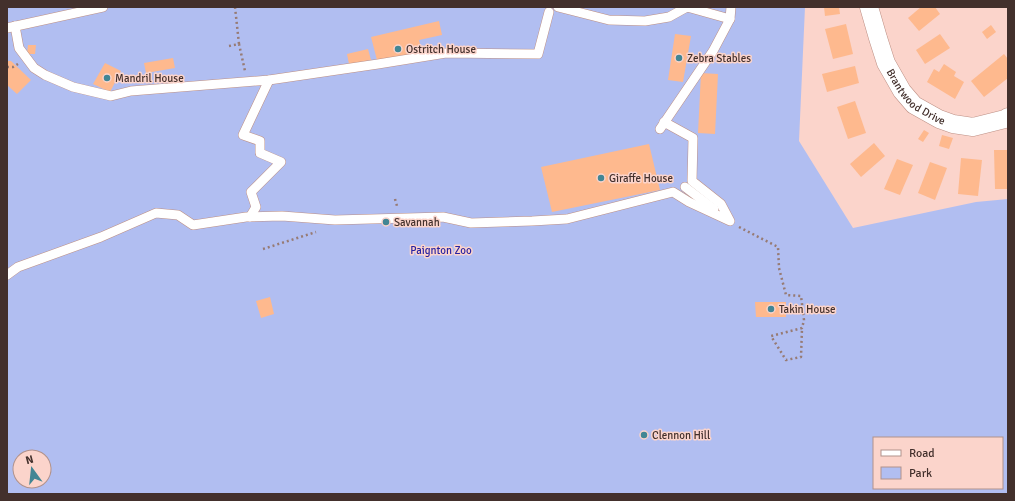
<svg xmlns="http://www.w3.org/2000/svg" width="1015" height="501" font-family="Signika,sans-serif">
<rect width="100%" height="100%" fill="#fbd4cb"/>
<path fill="#b1bef1" fill-rule="evenodd" d="M 7,7 L 805,7 L 799,141 L 853,228 L 976,202 L 1008,199 L 1008,494 L 7,494 ZM 874,438 L 1002,438 L 1002,488 L 874,488 ZM 20,457 L 44,457 L 44,481 L 20,481 Z"/>
<g fill="#feb98e">
<path d="M 824,7 L 839,7 L 840,14 L 825,16 Z"/>
<path d="M 921,7 L 935,7 L 940,14 L 919,31 L 908,18 Z"/>
<path d="M 439,21 L 442,35 L 419,40 L 423,57 L 378,64 L 371,37 Z"/>
<path d="M 846,24 L 853,54 L 833,59 L 825,29 Z"/>
<path d="M 991,25 L 996,32 L 987,39 L 982,32 Z"/>
<path d="M 675,34 L 691,36 L 683,82 L 668,80 Z"/>
<path d="M 940,34 L 950,48 L 925,64 L 916,50 Z"/>
<path d="M 28,45 L 36,45 L 35,54 L 27,54 Z"/>
<path d="M 368,49 L 371,60 L 349,64 L 347,54 Z"/>
<path d="M 1004,54 L 1008,59 L 1008,78 L 984,97 L 971,81 Z"/>
<path d="M 173,58 L 175,68 L 146,73 L 144,63 Z"/>
<path d="M 7,61 L 11,61 L 31,80 L 17,94 L 7,85 Z"/>
<path d="M 105,63 L 121,71 L 110,92 L 93,84 Z"/>
<path d="M 944,64 L 956,72 L 954,76 L 964,82 L 955,99 L 927,82 L 934,69 L 939,72 Z"/>
<path d="M 855,66 L 859,83 L 827,92 L 822,74 Z"/>
<path d="M 701,73 L 718,74 L 715,134 L 698,133 Z"/>
<path d="M 855,101 L 866,133 L 848,139 L 837,107 Z"/>
<path d="M 924,130 L 929,133 L 923,142 L 918,139 Z"/>
<path d="M 942,135 L 953,138 L 949,149 L 939,146 Z"/>
<path d="M 874,143 L 885,156 L 861,177 L 850,164 Z"/>
<path d="M 649,144 L 660,190 L 552,212 L 541,167 Z"/>
<path d="M 994,150 L 1008,150 L 1008,189 L 995,189 Z"/>
<path d="M 961,158 L 982,160 L 978,196 L 958,194 Z"/>
<path d="M 897,159 L 913,165 L 900,195 L 884,189 Z"/>
<path d="M 930,162 L 947,168 L 935,200 L 918,193 Z"/>
<path d="M 270,297 L 274,314 L 261,318 L 256,301 Z"/>
<path d="M 755,302 L 786,302 L 786,317 L 756,317 Z"/>
</g>
<g fill="none" stroke-linecap="round" stroke-linejoin="round">
<defs>
<g id="lane">
<path d="M 558,7 L 609,20 L 645,21 L 669,17 L 687,7 L 730,19"/>
<path d="M 15,26 L 19,48 L 34,68 L 45,75 L 73,87 L 111,96 L 131,91 L 269,80 L 378,64 L 446,53 L 538,54 L 549,12"/>
<path d="M 7,28 L 103,7"/>
<path d="M 660,129 L 713,51 L 730,19 L 731,7"/>
<path d="M 685,187 L 714,209"/>
<path d="M 250,217 L 256,207 L 251,192 L 281,162 L 260,153 L 260,141 L 243,135 L 269,80"/>
<path d="M 7,275 L 18,267 L 101,237 L 156,213 L 178,215 L 193,225 L 246,217 L 282,216 L 335,220 L 443,217 L 471,223 L 532,221 L 567,219 L 673,192 L 689,202 L 730,221 L 721,204 L 692,181 L 693,138 L 664,122"/>
</g>
<g id="street">
<path id="s1" d="M 869,7 L 878,38 L 886,63 L 902,91 L 914,105 L 939,119 L 953,124 L 973,127 L 1005,119 L 1008,117"/>
</g>
</defs>
<use href="#lane" stroke="#bd9085" stroke-width="10"/>
<use href="#street" stroke="#bd9085" stroke-width="19"/>
<g stroke="#977b74" stroke-width="2.5" stroke-dasharray="2 3" stroke-linecap="butt">
<path d="M 235,7 L 239,44"/>
<path d="M 229,46 L 239,44 L 245,71"/>
<path d="M 7,67 L 13,67 L 18,64"/>
<path d="M 395,199 L 397,206"/>
<path d="M 739,227 L 778,247 L 779,268 L 786,295 L 801,296 L 804,320 L 802,328 L 771,336 L 786,360 L 801,357 L 802,328"/>
<path d="M 263,249 L 316,232"/>
</g>
<use href="#lane" stroke="#fff" stroke-width="9"/>
<use href="#street" stroke="#fff" stroke-width="18"/>
</g>
<g fill="#428694" stroke="#fbd4cb" stroke-width="1.5">
<circle cx="398" cy="49" r="4"/>
<circle cx="679" cy="58" r="4"/>
<circle cx="107" cy="78" r="4"/>
<circle cx="601" cy="178" r="4"/>
<circle cx="386" cy="222" r="4"/>
<circle cx="771" cy="309" r="4"/>
<circle cx="644" cy="435" r="4"/>
</g>
<g text-anchor="middle" dominant-baseline="central" stroke-width="3" stroke-linejoin="round" paint-order="stroke">
<g font-size="11" fill="#43302c" stroke="#fbd4cb" text-anchor="start">
<text x="406" y="49">Ostritch House</text>
<text x="687" y="58">Zebra Stables</text>
<text x="115" y="78">Mandril House</text>
<text x="609" y="178">Giraffe House</text>
<text x="394" y="222">Savannah</text>
<text x="779" y="309">Takin House</text>
<text x="652" y="435">Clennon Hill</text>
</g>
<g font-size="11" fill="#43302c" stroke="#fbd4cb">
<text stroke="none"><textPath href="#s1" startOffset="105">Brantwood Drive</textPath></text>
</g>
<g font-size="11" fill="#2823a3" stroke="#fbd4cb">
<text x="441" y="250">Paignton Zoo</text>
</g>
</g>
<rect width="1015" height="501" fill="none" stroke="#43302c" stroke-width="16"/>
<rect x="873" y="437" width="130" height="52" fill="#fbd4cb" stroke="#b1928b"/>
<rect x="881" y="450" width="20" height="6" fill="#ffffff" stroke="#b1928b"/>
<text x="909" y="457" font-size="12" fill="#43302c">Road</text>
<rect x="881" y="467" width="20" height="12" fill="#b1bef1" stroke="#b1928b"/>
<text x="909" y="477" font-size="12" fill="#43302c">Park</text>
<g transform="translate(32 469) rotate(345)"><circle r="19" fill="#fbd4cb" stroke="#b1928b"/>
<path d="M0-3L7 15L0 10L-7 15Z" fill="#428694"/>
<text y="-6" font-size="11" font-weight="bold" text-anchor="middle" fill="#43302c">N</text>
</g>
</svg>
